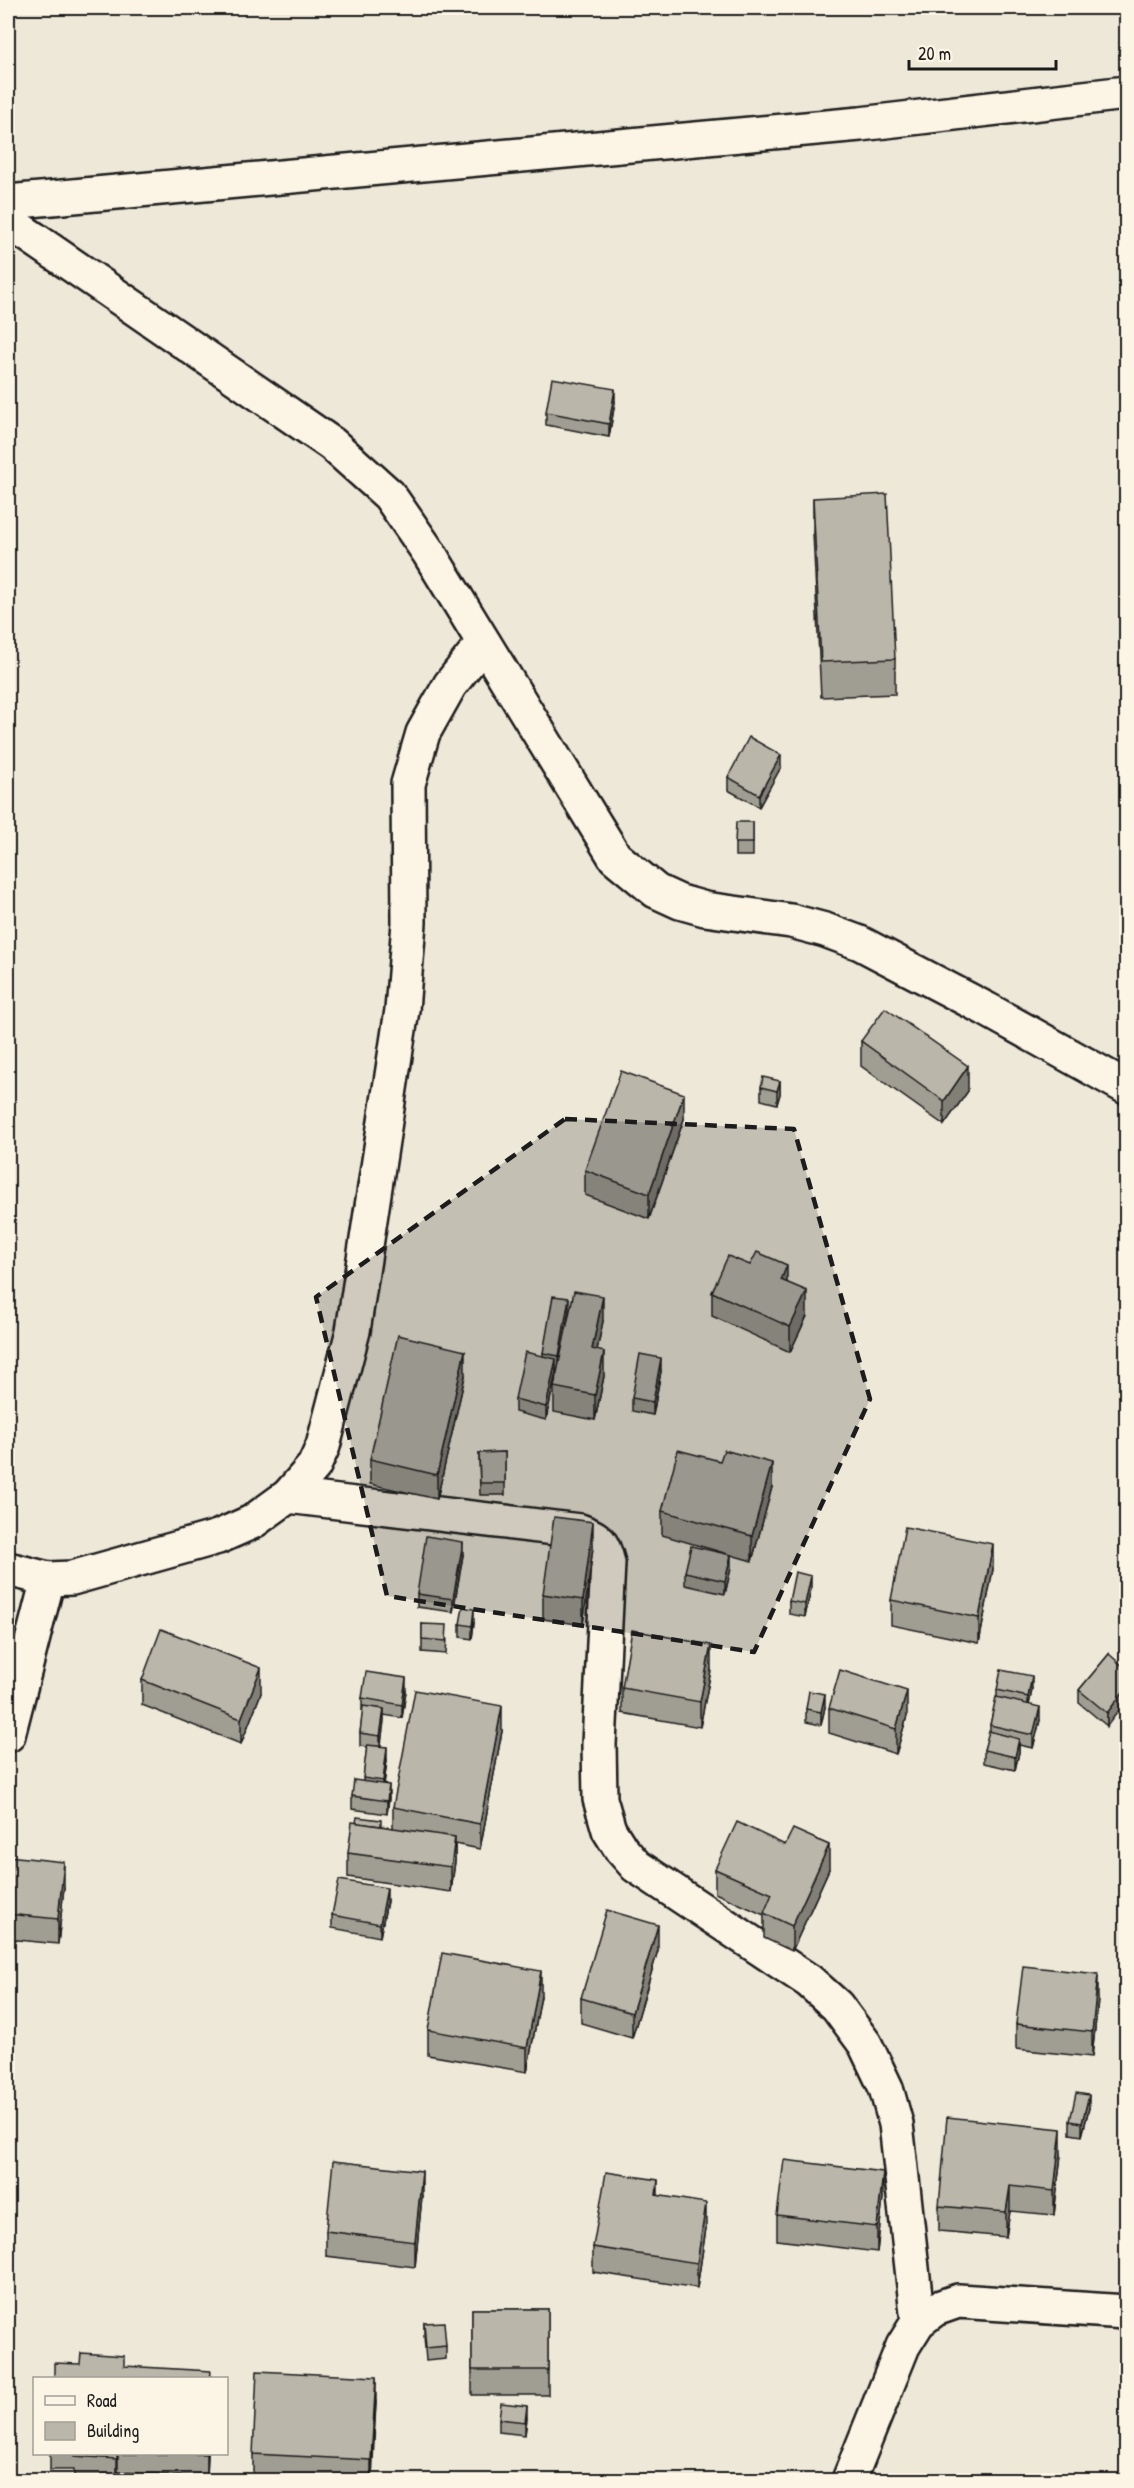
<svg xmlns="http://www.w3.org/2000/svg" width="1134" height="2488" font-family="'Patrick Hand',sans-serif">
<rect width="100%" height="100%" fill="#eee8d9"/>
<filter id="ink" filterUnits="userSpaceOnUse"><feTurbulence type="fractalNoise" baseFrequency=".0167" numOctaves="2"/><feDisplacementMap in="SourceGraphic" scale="12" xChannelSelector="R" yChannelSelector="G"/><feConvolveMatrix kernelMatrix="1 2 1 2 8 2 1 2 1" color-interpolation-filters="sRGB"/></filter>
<g filter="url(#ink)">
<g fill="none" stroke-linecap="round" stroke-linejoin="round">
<defs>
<g id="minor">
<path d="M 8,202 L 860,124 L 1126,93"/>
<path d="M 8,221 L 332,444 L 389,495 L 429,553 L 615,857 L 656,891 L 680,902 L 705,909 L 791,921 L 825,930 L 860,943 L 986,1009 L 1126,1087"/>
<path d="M 288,1496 L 580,1531 C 600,1538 603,1543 608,1563 L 599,1744 L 600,1799 L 609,1830 L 621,1849 L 636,1866 L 809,1981 L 837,2006 L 865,2044 L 886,2088 L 896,2124 L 918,2322"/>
<path d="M 8,1569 L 48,1579 L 72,1578 L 218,1537 L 252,1522 L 288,1496 L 314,1466 L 323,1446 L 353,1331 L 402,1010 L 409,923 L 408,784 L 423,733 L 450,685 L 483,643"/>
<path d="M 8,1735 L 48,1579"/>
<path d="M 849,2480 L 903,2346 L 918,2322 L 935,2309 L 958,2301 L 1126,2312"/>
</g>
</defs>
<use href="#minor" stroke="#1c1c1c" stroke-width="38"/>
<use href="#minor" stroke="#fcf5e5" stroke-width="33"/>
</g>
<g fill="#a09d92" stroke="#1c1c1c" stroke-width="1.5">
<path d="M 615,402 L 609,437 L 546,425 L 546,412 Z"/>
<path d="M 813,498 L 895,659 L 895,694 L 821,697 L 813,533 Z"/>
<path d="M 781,767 L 759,807 L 728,790 L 728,777 Z"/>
<path d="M 753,822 L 753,856 L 735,856 L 735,843 Z"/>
<path d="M 861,1041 L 968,1091 L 944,1125 L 861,1066 Z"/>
<path d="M 780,1081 L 780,1094 L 777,1104 L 761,1100 L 761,1087 Z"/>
<path d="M 684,1119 L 649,1219 L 585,1195 L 585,1170 Z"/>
<path d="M 787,1282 L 807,1316 L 790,1352 L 712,1316 L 712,1292 Z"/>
<path d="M 569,1311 L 565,1333 L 603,1321 L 597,1350 L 604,1376 L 595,1420 L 554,1412 L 554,1387 L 558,1369 L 556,1369 L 556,1372 L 546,1420 L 515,1412 L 515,1399 L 543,1356 L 543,1353 Z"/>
<path d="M 661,1371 L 653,1415 L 632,1411 L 632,1398 Z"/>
<path d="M 465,1376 L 437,1499 L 370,1484 L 370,1459 Z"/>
<path d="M 505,1452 L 505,1495 L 480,1495 L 479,1453 Z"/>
<path d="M 772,1487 L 752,1561 L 662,1535 L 662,1511 Z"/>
<path d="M 593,1547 L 583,1625 L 543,1619 L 543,1594 Z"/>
<path d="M 463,1555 L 453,1612 L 417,1607 L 417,1594 Z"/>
<path d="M 731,1568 L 725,1594 L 685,1585 L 685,1572 Z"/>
<path d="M 993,1569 L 979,1643 L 891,1625 L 891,1600 Z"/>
<path d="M 811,1589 L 805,1617 L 789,1614 L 789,1601 Z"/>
<path d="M 474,1622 L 472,1639 L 460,1637 L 460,1624 Z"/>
<path d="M 422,1624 L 447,1638 L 446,1654 L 422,1652 Z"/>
<path d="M 1109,1654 L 1107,1726 L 1079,1703 L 1079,1690 Z"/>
<path d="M 711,1670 L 700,1727 L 622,1713 L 622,1688 Z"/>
<path d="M 142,1680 L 261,1693 L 241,1744 L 142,1705 Z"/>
<path d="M 1032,1689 L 1029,1705 L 1040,1720 L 1033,1748 L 1019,1745 L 1019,1752 L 1015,1770 L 984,1763 L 984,1750 L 990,1731 L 990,1725 L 997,1697 L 997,1690 Z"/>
<path d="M 406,1691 L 402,1718 L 384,1715 L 381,1746 L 387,1760 L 384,1784 L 389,1798 L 387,1814 L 352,1809 L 352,1796 L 363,1781 L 367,1747 L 360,1746 L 360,1733 L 363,1711 L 362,1711 L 362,1698 Z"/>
<path d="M 825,1707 L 821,1725 L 806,1722 L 806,1709 Z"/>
<path d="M 829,1708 L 907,1716 L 896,1754 L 829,1733 Z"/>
<path d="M 502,1731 L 480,1849 L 455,1844 L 455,1861 L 451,1892 L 348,1877 L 348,1853 L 381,1826 L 393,1828 L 393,1807 Z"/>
<path d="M 8,1856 L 64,1887 L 58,1944 L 8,1939 Z"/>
<path d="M 715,1869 L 829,1869 L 792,1951 L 764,1938 L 764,1915 L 715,1893 Z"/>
<path d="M 387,1901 L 380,1937 L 332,1928 L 332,1915 Z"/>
<path d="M 658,1950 L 632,2038 L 581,2023 L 581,1998 Z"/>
<path d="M 541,1996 L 527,2072 L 428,2055 L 428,2030 Z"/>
<path d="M 1098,1999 L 1092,2057 L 1016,2049 L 1016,2024 Z"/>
<path d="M 1089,2108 L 1082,2136 L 1070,2134 L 1070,2121 Z"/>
<path d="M 1061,2154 L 1054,2215 L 1010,2211 L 1006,2237 L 939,2231 L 939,2206 Z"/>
<path d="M 422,2196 L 415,2267 L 326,2256 L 326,2231 Z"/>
<path d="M 883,2197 L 877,2252 L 777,2240 L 777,2215 Z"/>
<path d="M 706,2228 L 697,2288 L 593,2272 L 593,2247 Z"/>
<rect x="472" y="2309" width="76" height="86"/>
<path d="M 424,2323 L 446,2346 L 446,2359 L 426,2361 L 424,2336 Z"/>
<path d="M 376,2402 L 372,2481 L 281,2481 L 253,2479 L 253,2454 Z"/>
<path d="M 527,2418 L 525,2435 L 499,2432 L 499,2419 Z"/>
<path d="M 50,2454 L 208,2454 L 207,2477 L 118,2472 L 118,2481 L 74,2481 L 74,2470 L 50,2470 Z"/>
</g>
<g fill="#827f77" stroke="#1c1c1c" stroke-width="1.5">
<path d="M 615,389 L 615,402 L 609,437 L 609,424 Z"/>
<path d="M 781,755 L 781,767 L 759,807 L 759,795 Z"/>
<path d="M 968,1066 L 968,1091 L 944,1125 L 944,1101 Z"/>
<path d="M 780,1081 L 780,1094 L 777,1104 L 777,1091 Z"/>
<path d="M 684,1094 L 684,1119 L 649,1219 L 649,1194 Z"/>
<path d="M 787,1265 L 787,1290 L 781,1280 Z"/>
<path d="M 807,1291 L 807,1316 L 790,1352 L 790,1327 Z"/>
<path d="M 603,1296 L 603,1321 L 592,1374 L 592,1349 Z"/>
<path d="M 569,1298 L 569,1311 L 559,1369 L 559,1356 Z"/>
<path d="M 465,1351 L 465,1376 L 437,1499 L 437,1475 Z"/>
<path d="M 604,1352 L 604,1376 L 595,1420 L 595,1395 Z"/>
<path d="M 661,1358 L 661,1371 L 653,1415 L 653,1402 Z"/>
<path d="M 556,1359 L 556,1372 L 546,1420 L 546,1407 Z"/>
<path d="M 772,1463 L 772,1487 L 752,1561 L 752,1536 Z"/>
<path d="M 593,1522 L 593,1547 L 583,1625 L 583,1600 Z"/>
<path d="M 463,1542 L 463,1555 L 453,1612 L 453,1599 Z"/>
<path d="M 993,1544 L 993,1569 L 979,1643 L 979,1618 Z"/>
<path d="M 731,1555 L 731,1568 L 725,1594 L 725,1581 Z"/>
<path d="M 811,1576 L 811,1589 L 805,1617 L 805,1604 Z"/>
<path d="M 474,1609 L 474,1622 L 472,1639 L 472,1626 Z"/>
<path d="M 711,1645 L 711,1670 L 700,1727 L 700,1702 Z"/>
<path d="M 261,1668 L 261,1693 L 241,1744 L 241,1719 Z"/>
<path d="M 1032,1676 L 1032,1689 L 1028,1710 L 1028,1697 Z"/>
<path d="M 406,1678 L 406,1691 L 402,1718 L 402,1705 Z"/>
<path d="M 1126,1688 L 1126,1701 L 1107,1726 L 1107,1713 Z"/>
<path d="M 907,1691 L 907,1716 L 896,1754 L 896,1729 Z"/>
<path d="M 825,1694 L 825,1707 L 821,1725 L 821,1712 Z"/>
<path d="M 502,1706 L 502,1731 L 480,1849 L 480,1824 Z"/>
<path d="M 1040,1707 L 1040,1720 L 1033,1748 L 1033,1735 Z"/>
<path d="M 384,1709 L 384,1722 L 380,1749 L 380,1736 Z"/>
<path d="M 1019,1739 L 1019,1752 L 1015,1770 L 1015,1757 Z"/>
<path d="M 387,1747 L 387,1760 L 383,1794 L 383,1781 Z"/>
<path d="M 389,1785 L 389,1798 L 387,1814 L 387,1801 Z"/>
<path d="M 455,1837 L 455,1861 L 451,1892 L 451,1867 Z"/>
<path d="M 829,1845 L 829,1869 L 792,1951 L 792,1926 Z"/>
<path d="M 64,1862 L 64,1887 L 58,1944 L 58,1919 Z"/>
<path d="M 387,1888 L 387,1901 L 380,1937 L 380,1924 Z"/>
<path d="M 658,1925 L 658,1950 L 632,2038 L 632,2013 Z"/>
<path d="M 541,1971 L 541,1996 L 527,2072 L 527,2048 Z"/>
<path d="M 1098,1974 L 1098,1999 L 1092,2057 L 1092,2032 Z"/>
<path d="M 1089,2095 L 1089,2108 L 1082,2136 L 1082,2123 Z"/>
<path d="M 1061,2129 L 1061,2154 L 1054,2215 L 1054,2191 Z"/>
<path d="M 422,2171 L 422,2196 L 415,2267 L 415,2242 Z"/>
<path d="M 883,2172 L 883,2197 L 877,2252 L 877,2227 Z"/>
<path d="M 658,2180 L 658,2205 L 656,2195 Z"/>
<path d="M 1010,2186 L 1010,2211 L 1006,2237 L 1006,2212 Z"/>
<path d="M 706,2203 L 706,2228 L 697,2288 L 697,2263 Z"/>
<path d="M 376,2377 L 376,2402 L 371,2481 L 371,2460 Z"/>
<path d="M 527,2406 L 527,2418 L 525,2435 L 525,2422 Z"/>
<rect x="117" y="2454" width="1" height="27"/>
<path d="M 207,2454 L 208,2454 L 207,2477 Z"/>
</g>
<g fill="#bab6aa" stroke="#1c1c1c" stroke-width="1.5">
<path d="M 552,378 L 615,389 L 609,424 L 546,412 Z"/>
<path d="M 887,494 L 895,659 L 821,662 L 813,498 Z"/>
<path d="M 749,737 L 781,755 L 759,795 L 728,777 Z"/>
<path d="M 736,822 L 753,822 L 753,843 L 735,843 Z"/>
<path d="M 885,1008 L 968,1066 L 944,1101 L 861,1041 Z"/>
<path d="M 621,1071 L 684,1094 L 649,1194 L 585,1170 Z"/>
<path d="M 763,1077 L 780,1081 L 777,1091 L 761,1087 Z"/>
<path d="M 757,1252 L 787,1265 L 781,1280 L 807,1291 L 790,1327 L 712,1292 L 728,1256 L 750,1265 Z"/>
<path d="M 574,1291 L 603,1296 L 592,1349 L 604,1352 L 595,1395 L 554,1387 Z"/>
<path d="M 553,1296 L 569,1298 L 559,1356 L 543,1353 Z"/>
<path d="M 398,1335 L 465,1351 L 437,1475 L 370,1459 Z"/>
<path d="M 525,1352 L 556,1359 L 546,1407 L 515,1399 Z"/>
<path d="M 640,1354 L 661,1358 L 653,1402 L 632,1398 Z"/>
<path d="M 678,1450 L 720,1461 L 724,1450 L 772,1463 L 752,1536 L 662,1511 Z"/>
<path d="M 505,1452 L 505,1483 L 480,1483 L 479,1453 Z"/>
<path d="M 554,1517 L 593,1522 L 583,1600 L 543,1594 Z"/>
<path d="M 905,1527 L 993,1544 L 979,1618 L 891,1600 Z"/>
<path d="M 426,1536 L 463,1542 L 453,1599 L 417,1594 Z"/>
<path d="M 691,1546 L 731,1555 L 725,1581 L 685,1572 Z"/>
<path d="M 795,1572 L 811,1576 L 805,1604 L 789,1601 Z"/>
<path d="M 463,1607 L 474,1609 L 472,1626 L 460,1624 Z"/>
<path d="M 422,1624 L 447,1625 L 446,1641 L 422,1639 Z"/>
<path d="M 161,1629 L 261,1668 L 241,1719 L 142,1680 Z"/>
<path d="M 632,1630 L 711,1645 L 700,1702 L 622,1688 Z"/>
<path d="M 1109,1654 L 1126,1669 L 1126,1688 L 1107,1713 L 1079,1690 Z"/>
<path d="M 840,1670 L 907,1691 L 896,1729 L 829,1708 Z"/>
<path d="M 1001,1670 L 1032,1676 L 1028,1697 L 997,1690 Z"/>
<path d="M 366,1672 L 406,1678 L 402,1705 L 362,1698 Z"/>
<path d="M 415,1690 L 502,1706 L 480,1824 L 393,1807 Z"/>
<path d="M 809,1691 L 825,1694 L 821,1712 L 806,1709 Z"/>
<path d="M 996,1697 L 1040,1707 L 1033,1735 L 990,1725 Z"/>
<path d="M 363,1706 L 384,1709 L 380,1736 L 360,1733 Z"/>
<path d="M 989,1731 L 1019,1739 L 1015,1757 L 984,1750 Z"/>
<path d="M 367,1745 L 387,1747 L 383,1781 L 363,1778 Z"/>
<path d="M 354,1780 L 389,1785 L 387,1801 L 352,1796 Z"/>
<path d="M 357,1817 L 381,1820 L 381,1826 L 356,1823 Z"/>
<path d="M 352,1822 L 455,1837 L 451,1867 L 348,1853 Z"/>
<path d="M 737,1822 L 785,1845 L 793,1829 L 829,1845 L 792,1926 L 764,1913 L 772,1894 L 715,1869 Z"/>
<path d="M 8,1856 L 64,1862 L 58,1919 L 8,1914 Z"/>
<path d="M 339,1880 L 387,1888 L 380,1924 L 332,1915 Z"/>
<path d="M 607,1910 L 658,1925 L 632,2013 L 581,1998 Z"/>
<path d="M 442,1953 L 541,1971 L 527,2048 L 428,2030 Z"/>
<path d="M 1023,1966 L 1098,1974 L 1092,2032 L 1016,2024 Z"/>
<path d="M 1076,2093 L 1089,2095 L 1082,2123 L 1070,2121 Z"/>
<path d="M 947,2117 L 1061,2129 L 1054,2191 L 1010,2186 L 1006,2212 L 939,2206 Z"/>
<path d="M 784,2160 L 883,2172 L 877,2227 L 777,2215 Z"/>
<path d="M 333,2161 L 422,2171 L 415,2242 L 326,2231 Z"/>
<path d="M 606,2172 L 658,2180 L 656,2195 L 706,2203 L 697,2263 L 593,2247 Z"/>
<rect x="472" y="2309" width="76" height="61"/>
<path d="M 444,2322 L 446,2346 L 426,2348 L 424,2323 Z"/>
<path d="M 81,2353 L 124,2356 L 124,2366 L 211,2371 L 210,2379 L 54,2379 L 54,2363 L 80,2364 Z"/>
<path d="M 257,2371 L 376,2377 L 371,2460 L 253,2454 Z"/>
<path d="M 501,2403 L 527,2406 L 525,2422 L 499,2419 Z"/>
<path d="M 74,2454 L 117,2454 L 117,2459 L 74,2456 Z"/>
</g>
</g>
<path fill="#1c1c1c" fill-opacity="0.2" stroke="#1c1c1c" stroke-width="4.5" stroke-dasharray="12 8" stroke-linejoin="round" d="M 565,1119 L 794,1129 L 870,1399 L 754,1652 L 387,1596 L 316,1297 Z"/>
<rect width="1134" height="2488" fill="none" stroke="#fcf5e5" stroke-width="30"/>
<rect x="15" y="15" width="1104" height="2458" fill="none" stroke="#1c1c1c" stroke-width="2" filter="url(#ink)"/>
<rect x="33" y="2377" width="195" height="78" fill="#fcf5e5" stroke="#a29e95" stroke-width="1.5"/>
<rect x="45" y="2396" width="30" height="9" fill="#fcf5e5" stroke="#a29e95" stroke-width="1.5"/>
<text x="87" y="2407" font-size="18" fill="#1c1c1c">Road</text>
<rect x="45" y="2422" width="30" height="18" fill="#bab6aa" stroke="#a29e95" stroke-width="1.5"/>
<text x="87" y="2437" font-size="18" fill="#1c1c1c">Building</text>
<path d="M909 60v9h147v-9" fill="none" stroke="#1c1c1c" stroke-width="3"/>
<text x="918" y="60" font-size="18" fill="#1c1c1c" stroke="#fcf5e5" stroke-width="4.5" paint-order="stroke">20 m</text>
</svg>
